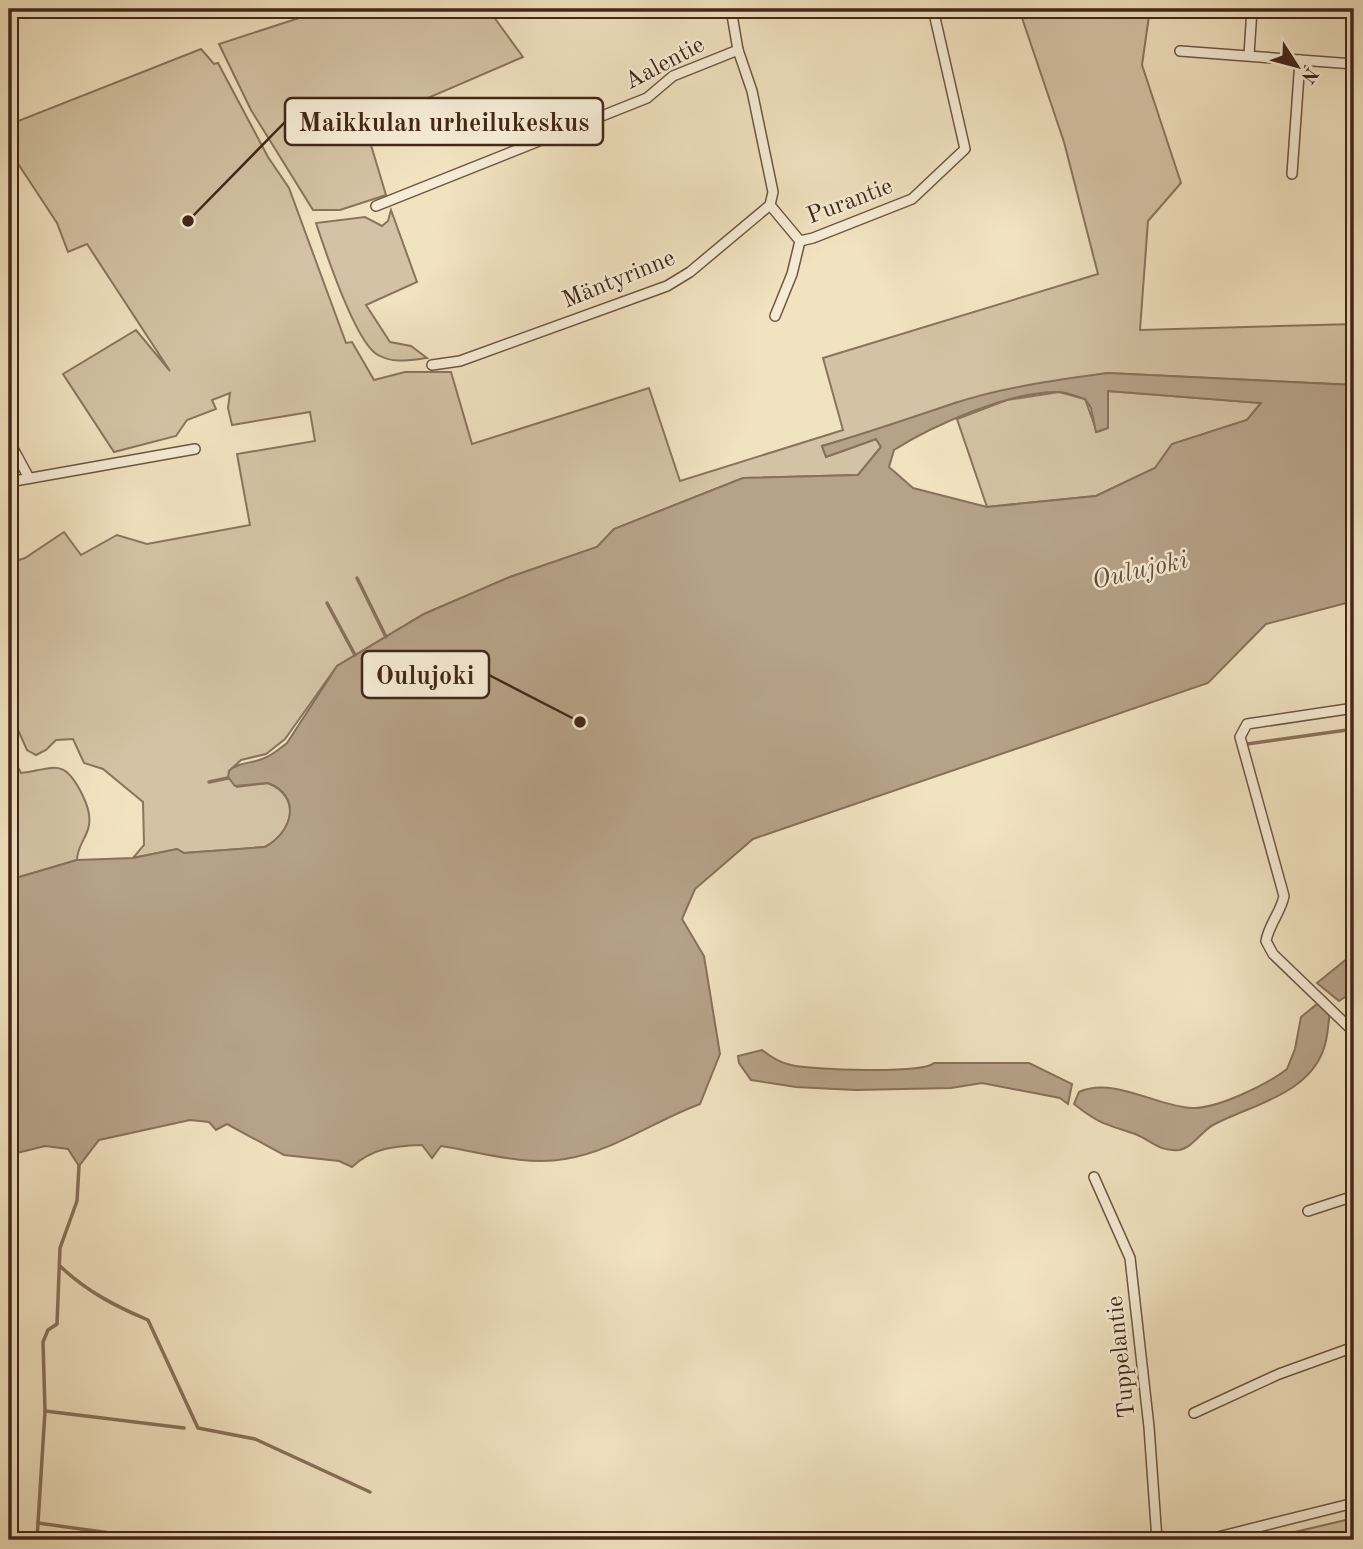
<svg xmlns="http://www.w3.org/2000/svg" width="1363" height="1549" font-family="'Old Standard TT',serif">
<rect width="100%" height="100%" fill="#f1e2c0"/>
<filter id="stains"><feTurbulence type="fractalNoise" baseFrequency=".00286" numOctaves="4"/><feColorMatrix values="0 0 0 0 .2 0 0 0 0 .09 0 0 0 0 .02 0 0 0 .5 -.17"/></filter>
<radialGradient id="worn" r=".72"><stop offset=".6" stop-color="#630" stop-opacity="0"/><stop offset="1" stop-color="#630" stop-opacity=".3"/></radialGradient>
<g fill="#d3c2a3" stroke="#8a745d" stroke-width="2">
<path d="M 327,9 L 488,9 L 523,57 L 365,125 L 386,195 L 340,210 L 313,210 L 251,110 L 219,44 Z"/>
<path d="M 1019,9 L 1150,9 L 1142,65 L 1181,183 L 1148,221 L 1140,330 L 1354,324 L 1354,385 L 1107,373 L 1008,390 L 955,403 L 886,428 L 822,446 L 826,457 L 876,439 L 881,447 L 858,475 L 743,478 L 614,529 L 597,547 L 510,577 L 424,614 L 337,666 L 285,739 L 266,754 L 241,760 L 229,771 L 237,787 L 268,783 C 302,797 293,832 265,847 L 184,853 L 177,849 L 133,858 L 144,845 L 143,802 L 103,769 L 84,763 L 73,739 L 56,740 L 46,750 L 36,755 L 27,750 L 18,730 L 9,735 L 9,563 L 25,558 L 64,532 L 81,555 L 117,535 L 147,544 L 250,525 L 237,454 L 315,441 L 310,412 L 232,425 L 228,408 L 230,393 L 212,400 L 216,409 L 187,420 L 176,436 L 114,452 L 63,374 L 136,330 L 170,371 L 87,244 L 68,252 L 57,223 L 9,150 L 9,128 L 13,123 L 201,49 L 214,64 L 218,63 L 268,157 L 289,188 L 346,343 L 352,342 L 374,380 L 405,372 L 451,372 L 472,444 L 649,388 L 680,481 L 843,430 L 823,358 L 1098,274 L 1064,142 Z"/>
<path d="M 391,210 L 417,282 L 366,305 L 390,342 L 411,346 L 427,358 C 410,360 394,364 378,355 C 355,343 325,250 316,223 L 365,217 L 382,226 L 388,221 Z"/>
<path d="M 1108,391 L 1261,403 L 1247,420 L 1172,444 L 1155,468 L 1096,496 L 987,507 L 957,419 L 1007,400 L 1059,392 L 1085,399 L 1097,432 L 1108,428 Z"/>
<path d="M 9,751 L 21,773 C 56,768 64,758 82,794 C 87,804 91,814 89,825 C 87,838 77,846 77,860 L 9,880 Z"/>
<path d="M 1354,1518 L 1354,1540 L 1261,1540 Z"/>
</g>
<g fill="#b6a287" stroke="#88705a" stroke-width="2" fill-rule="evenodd">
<path d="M 1108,373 L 1354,385 L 1354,601 L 1266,624 L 1208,683 L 753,839 L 695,889 L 682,919 L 704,956 L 720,1054 L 700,1104 C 656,1120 612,1152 565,1159 C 524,1166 481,1152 441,1146 L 432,1158 L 422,1145 C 394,1146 372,1148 352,1167 L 339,1161 L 284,1155 L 227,1124 L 216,1130 L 209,1122 L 190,1120 L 99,1140 L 79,1166 L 68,1149 L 45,1146 L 9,1155 L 9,880 L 77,860 L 133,858 L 177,849 L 184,853 L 265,847 C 293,832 302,796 268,783 L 235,786 L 228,777 L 229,771 C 238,762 250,764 262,759 C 272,756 279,749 287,743 L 337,666 L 424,614 L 510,577 L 597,547 L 614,529 L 743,478 L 858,475 L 881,447 L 876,439 L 826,457 L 822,446 C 867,433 910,418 955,403 C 1004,387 1057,380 1108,373 ZM 1108,391 L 1261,403 L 1247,420 L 1172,444 L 1155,468 L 1096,496 L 987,507 L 913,488 L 889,467 L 894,450 C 933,425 1011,391 1058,392 C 1067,392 1077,397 1085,399 L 1091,408 L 1096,432 L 1108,428 Z"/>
<path d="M 1354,953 L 1354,991 L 1339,1001 L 1317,983 Z"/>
<path d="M 1317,1004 L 1322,1004 L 1330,1012 C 1328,1024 1328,1037 1324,1048 C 1309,1095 1250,1105 1213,1125 C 1202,1131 1192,1148 1179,1150 C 1159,1152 1151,1140 1135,1134 C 1106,1124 1099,1124 1074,1104 L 1079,1092 C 1113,1076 1158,1107 1192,1108 C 1217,1109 1268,1084 1287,1069 L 1295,1049 L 1301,1017 Z"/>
<path d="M 762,1050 C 771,1057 780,1063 791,1065 C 810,1070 923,1074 934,1063 L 1029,1063 L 1072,1084 L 1068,1104 L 1060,1098 L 982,1083 L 951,1088 L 855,1090 L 796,1087 L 751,1080 L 739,1063 L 738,1056 Z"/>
</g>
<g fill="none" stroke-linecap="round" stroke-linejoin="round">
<g stroke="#88705a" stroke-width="3.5">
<path d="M 357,578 L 386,637"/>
<path d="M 327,603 L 355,655"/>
<path d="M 1247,744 L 1354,729"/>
<path d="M 209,782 L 228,778"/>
<path d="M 79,1166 L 77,1201 L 60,1248 L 57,1324 L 48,1330 L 43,1342 L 45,1411 L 38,1523 L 117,1534 L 117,1540"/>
<path d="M 60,1266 C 86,1291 115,1306 148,1320 L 198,1428 L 255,1439 L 370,1492"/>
<path d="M 45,1411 L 184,1428"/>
<path d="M 140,1537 L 143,1540"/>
<path d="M 37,1540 L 38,1523"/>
</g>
<defs>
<g id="street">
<path d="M 1180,51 L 1354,64"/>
<path d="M 1249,55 L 1252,9"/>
<path d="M 1292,174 L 1300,60"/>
<path d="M 770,205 L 800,241 L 813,238 L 912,199 L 965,149 L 933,9"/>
<path d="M 376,206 L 647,98 L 673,76 L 738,50"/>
<path d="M 775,316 L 792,274 L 800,241"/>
<path d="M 432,365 L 460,361 L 667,286 L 690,272 L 770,205 L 773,192 L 752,91 L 738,50 L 731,9"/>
<path d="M 9,441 L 29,478"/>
<path d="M 9,482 L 195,449"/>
<path d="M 1354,708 L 1247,724 L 1240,737 L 1284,896 C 1281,912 1269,924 1266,941 L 1273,954 L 1354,1032"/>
<path d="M 1094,1177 L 1130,1258 L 1149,1427 L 1157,1540"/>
<path d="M 1308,1211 L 1354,1196"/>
<path d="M 1194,1413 L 1279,1374 L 1354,1347"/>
<path d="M 1206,1540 L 1354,1503"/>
</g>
</defs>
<use href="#street" stroke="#6e5541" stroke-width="12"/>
<use href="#street" stroke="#f6ecd6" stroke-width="9"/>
</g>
<g text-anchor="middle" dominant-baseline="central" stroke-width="5" stroke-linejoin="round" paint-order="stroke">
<g font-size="24" fill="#422617" stroke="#f6ecd6">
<text transform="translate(665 64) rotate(-28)">Aalentie</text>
<text transform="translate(850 202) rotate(-21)">Purantie</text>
<text transform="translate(619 280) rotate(-22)">Mäntyrinne</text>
<text transform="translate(1122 1357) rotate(-96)">Tuppelantie</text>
</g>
<g font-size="26" font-style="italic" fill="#654b39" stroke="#f6ecd6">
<text transform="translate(1140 571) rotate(-13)">Oulujoki</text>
</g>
</g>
<path fill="none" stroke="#422617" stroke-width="2.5" d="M188 221L285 122M580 722L489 675"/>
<g fill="#422617" stroke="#f6ecd6" stroke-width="2.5">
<circle cx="188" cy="221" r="7"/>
<circle cx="580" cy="722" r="7"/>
</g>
<g fill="#f6ecd6" stroke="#422617" stroke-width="2.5">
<rect x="285" y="98" width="318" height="47" rx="7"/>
<rect x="362" y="651" width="127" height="47" rx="7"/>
</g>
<g font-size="26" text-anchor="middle" font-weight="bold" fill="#422617">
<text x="444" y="131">Maikkulan urheilukeskus</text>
<text x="425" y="684">Oulujoki</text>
</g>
<rect width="1363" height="1549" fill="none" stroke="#f1e2c0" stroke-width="35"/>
<rect x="10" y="10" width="1342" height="1528" fill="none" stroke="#422617" stroke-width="3.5"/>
<rect x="18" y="18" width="1328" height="1514" fill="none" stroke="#422617" stroke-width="2"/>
<g transform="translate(1297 66) rotate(126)" stroke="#f6ecd6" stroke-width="5" paint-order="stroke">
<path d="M0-5L12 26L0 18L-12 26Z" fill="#422617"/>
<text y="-10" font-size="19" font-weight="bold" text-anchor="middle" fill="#422617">N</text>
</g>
<rect width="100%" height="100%" filter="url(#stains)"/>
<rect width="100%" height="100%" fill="url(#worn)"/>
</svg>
